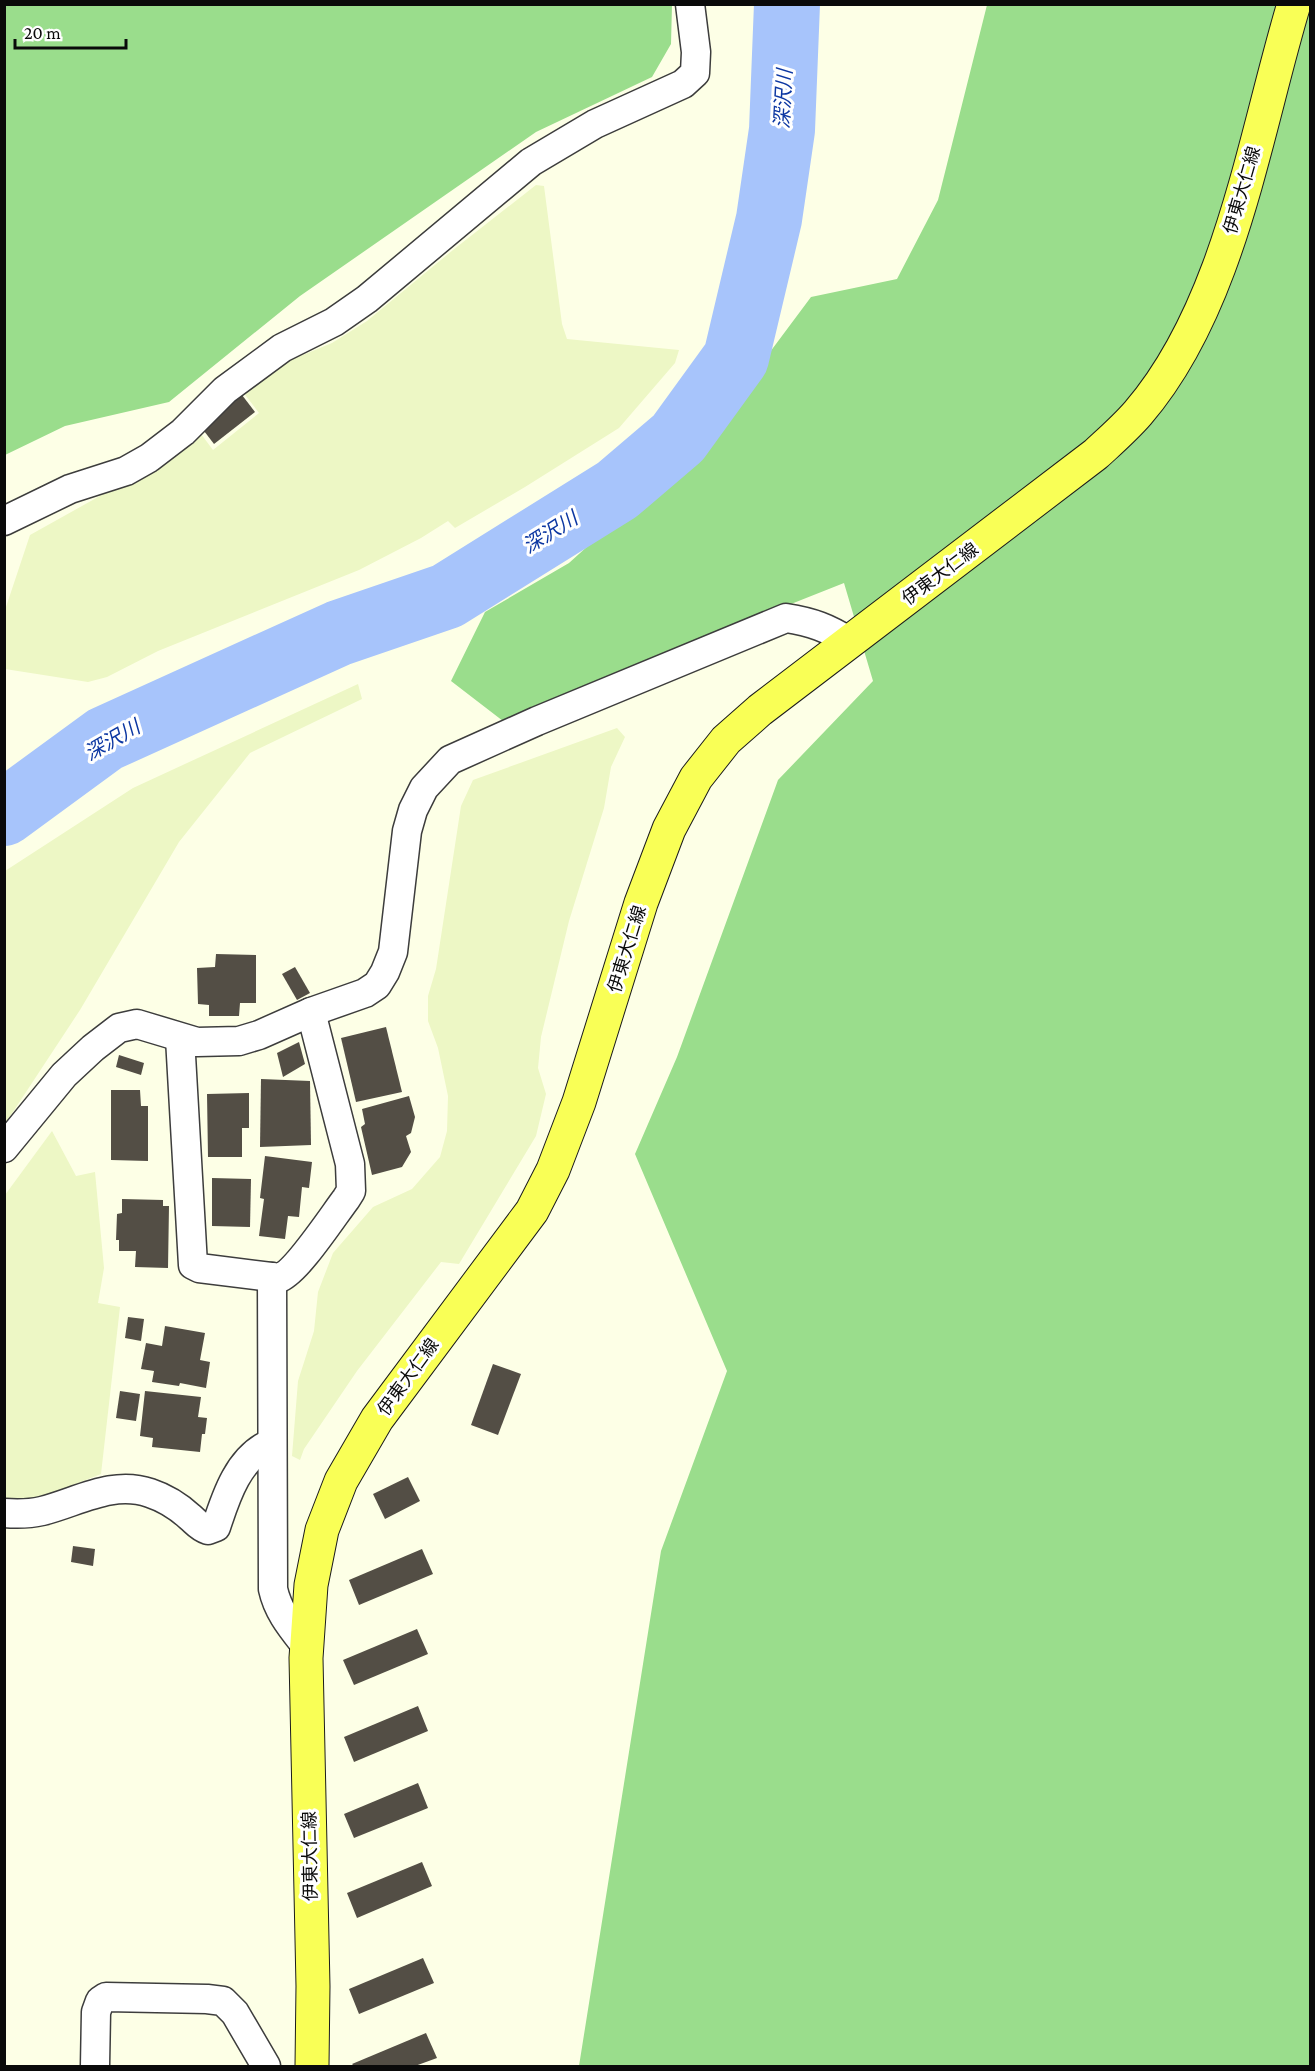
<svg xmlns="http://www.w3.org/2000/svg" width="1315" height="2071" font-family="'Crimson Pro','Noto Sans JP',serif">
<rect width="100%" height="100%" fill="#fdffe6"/>
<g fill="#edf7c5">
<path d="M 536,185 L 544,186 L 562,324 L 567,339 L 679,350 L 675,363 L 619,428 L 525,487 L 455,528 L 448,521 L 421,538 L 359,570 L 158,651 L 107,677 L 88,682 L 5,669 L 5,610 L 30,535 L 116,487 L 135,482 L 146,475 L 198,430 L 213,450 L 259,413 L 243,392 L 276,366 L 332,343 L 367,321 L 453,250 Z"/>
<path d="M 358,684 L 362,699 L 250,753 L 179,842 L 80,1010 L 5,1124 L 5,871 L 133,788 Z"/>
<path d="M 617,728 L 625,737 L 611,767 L 604,808 L 569,921 L 541,1037 L 538,1068 L 546,1094 L 536,1136 L 459,1264 L 441,1262 L 357,1371 L 304,1449 L 300,1460 L 292,1456 L 298,1381 L 314,1331 L 318,1292 L 333,1253 L 373,1207 L 412,1189 L 440,1157 L 447,1131 L 448,1096 L 438,1048 L 428,1021 L 428,996 L 436,969 L 461,806 L 473,780 Z"/>
<path d="M 52,1131 L 76,1176 L 95,1172 L 104,1268 L 98,1303 L 120,1307 L 101,1474 L 40,1498 L 5,1498 L 5,1195 Z"/>
</g>
<g fill="#9add8c">
<path d="M 5,4 L 672,5 L 671,44 L 652,77 L 536,132 L 300,296 L 169,402 L 65,426 L 5,455 Z"/>
<path d="M 987,5 L 1310,5 L 1310,2066 L 579,2066 L 661,1551 L 727,1371 L 635,1154 L 677,1057 L 778,780 L 873,681 L 844,583 L 698,641 L 503,721 L 451,681 L 485,612 L 569,563 L 702,443 L 811,297 L 897,279 L 938,200 Z"/>
</g>
<g fill="none" stroke-linecap="round" stroke-linejoin="round">
<path stroke="#a7c4fb" stroke-width="66" d="M 4,813 L 105,739 L 339,633 L 447,596 L 617,490 L 678,438 L 736,358 L 769,219 L 782,130 L 787,4"/>
</g>
<g fill="#534e45">
<path d="M 242,395 L 255,412 L 214,444 L 201,427 Z"/>
<path d="M 216,954 L 256,955 L 256,1003 L 240,1003 L 239,1016 L 209,1016 L 209,1005 L 198,1004 L 197,968 L 215,967 Z"/>
<path d="M 295,967 L 310,993 L 297,1000 L 282,974 Z"/>
<path d="M 386,1027 L 402,1092 L 356,1102 L 341,1038 Z"/>
<path d="M 299,1042 L 305,1064 L 283,1077 L 277,1053 Z"/>
<path d="M 119,1055 L 144,1063 L 141,1075 L 116,1067 Z"/>
<path d="M 261,1079 L 310,1081 L 311,1145 L 260,1147 Z"/>
<path d="M 111,1090 L 140,1090 L 141,1106 L 148,1106 L 148,1161 L 111,1160 Z"/>
<path d="M 249,1093 L 249,1128 L 242,1128 L 242,1157 L 208,1157 L 207,1094 Z"/>
<path d="M 409,1096 L 415,1117 L 411,1133 L 406,1136 L 411,1152 L 402,1167 L 372,1175 L 361,1127 L 365,1124 L 362,1109 Z"/>
<path d="M 265,1156 L 312,1162 L 309,1188 L 302,1187 L 299,1217 L 288,1216 L 285,1239 L 259,1236 L 264,1199 L 260,1198 Z"/>
<path d="M 212,1178 L 251,1179 L 250,1227 L 212,1226 Z"/>
<path d="M 122,1199 L 163,1200 L 163,1206 L 169,1206 L 168,1268 L 135,1267 L 136,1251 L 119,1251 L 119,1240 L 116,1240 L 117,1214 L 122,1213 Z"/>
<path d="M 128,1317 L 144,1319 L 141,1341 L 125,1338 Z"/>
<path d="M 165,1326 L 205,1333 L 200,1360 L 210,1362 L 206,1388 L 180,1383 L 179,1386 L 152,1382 L 154,1371 L 141,1369 L 146,1343 L 162,1346 Z"/>
<path d="M 493,1364 L 521,1374 L 498,1435 L 471,1425 Z"/>
<path d="M 120,1391 L 140,1394 L 136,1421 L 116,1418 Z"/>
<path d="M 145,1391 L 201,1397 L 198,1417 L 207,1418 L 205,1434 L 202,1434 L 200,1452 L 152,1447 L 153,1438 L 140,1436 Z"/>
<path d="M 408,1477 L 420,1501 L 385,1519 L 373,1494 Z"/>
<path d="M 73,1546 L 95,1549 L 93,1566 L 71,1562 Z"/>
<path d="M 422,1549 L 433,1574 L 359,1605 L 349,1580 Z"/>
<path d="M 417,1629 L 428,1654 L 354,1685 L 343,1660 Z"/>
<path d="M 418,1706 L 428,1731 L 354,1762 L 344,1737 Z"/>
<path d="M 418,1783 L 428,1808 L 354,1838 L 344,1814 Z"/>
<path d="M 422,1862 L 432,1886 L 357,1918 L 347,1893 Z"/>
<path d="M 423,1958 L 434,1983 L 359,2014 L 349,1989 Z"/>
<path d="M 426,2033 L 437,2058 L 415,2066 L 354,2066 L 352,2064 Z"/>
</g>
<g fill="none" stroke-linecap="round" stroke-linejoin="round">
<defs>
<g id="minor">
<path d="M 4,521 L 70,489 L 126,471 L 149,458 L 183,432 L 225,390 L 282,348 L 334,322 L 367,299 L 531,162 L 595,124 L 683,84 L 695,73 L 696,52 L 690,4"/>
<path d="M 180,1038 L 193,1265 L 199,1268 L 279,1278 C 296,1273 333,1216 346,1199 L 351,1191 L 350,1164 L 311,1012"/>
<path d="M 4,1148 L 64,1075 L 93,1048 L 119,1028 L 137,1024 L 197,1042 L 239,1041 L 259,1035 L 311,1012 L 365,993 L 377,985 L 385,972 L 393,952 L 407,831 L 413,810 L 424,788 L 450,760 L 537,721 L 786,618 C 812,622 828,628 850,642"/>
<path d="M 272,1277 L 273,1589 C 278,1612 292,1628 306,1646"/>
<path d="M 4,1513 C 17,1514 29,1514 42,1511 C 78,1502 112,1480 150,1493 C 165,1498 178,1506 190,1517 C 196,1522 199,1527 208,1530 L 216,1527 C 226,1496 239,1456 272,1443"/>
<path d="M 95,2066 L 96,2012 L 100,2001 L 106,1997 L 207,1999 L 223,2001 L 235,2013 L 266,2066"/>
</g>
<path id="primary" d="M 312,2066 L 313,1986 L 306,1658 L 311,1585 L 322,1530 L 341,1481 L 377,1419 L 532,1211 L 553,1170 L 579,1102 L 641,903 L 669,829 L 696,778 L 726,740 L 760,710 L 1096,454 C 1110,441 1125,428 1138,413 C 1230,306 1254,137 1294,4"/>
</defs>
<use href="#minor" stroke="#3d3d3d" stroke-width="31"/>
<use href="#primary" stroke="#1b1b1b" stroke-width="35"/>
<use href="#minor" stroke="#fff" stroke-width="28"/>
<use href="#primary" stroke="#f9ff56" stroke-width="33"/>
</g>
<g text-anchor="middle" dominant-baseline="central" stroke-width="6" stroke-linejoin="round" paint-order="stroke">
<g font-size="18" fill="#0a0a0a" stroke="#fff">
<text transform="translate(1242 190) rotate(-74)">伊東大仁線</text>
<text transform="translate(940 574) rotate(-37)">伊東大仁線</text>
<text transform="translate(627 949) rotate(-73)">伊東大仁線</text>
<text transform="translate(408 1377) rotate(-54)">伊東大仁線</text>
<text transform="translate(310 1856) rotate(-91)">伊東大仁線</text>
</g>
<g font-size="20" font-style="italic" fill="#0c37a2" stroke="#fff">
<text transform="translate(783 99) rotate(-87)">深沢川</text>
<text transform="translate(550 532) rotate(-32)">深沢川</text>
<text transform="translate(112 740) rotate(-30)">深沢川</text>
</g>
</g>
<rect width="1315" height="2071" fill="none" stroke="#0a0a0a" stroke-width="12"/>
<path d="M15 39v9h111v-9" fill="none" stroke="#0a0a0a" stroke-width="3"/>
<text x="24" y="39" font-size="18" fill="#0a0a0a" stroke="#ffffff" stroke-width="4.5" paint-order="stroke">20 m</text>
</svg>
